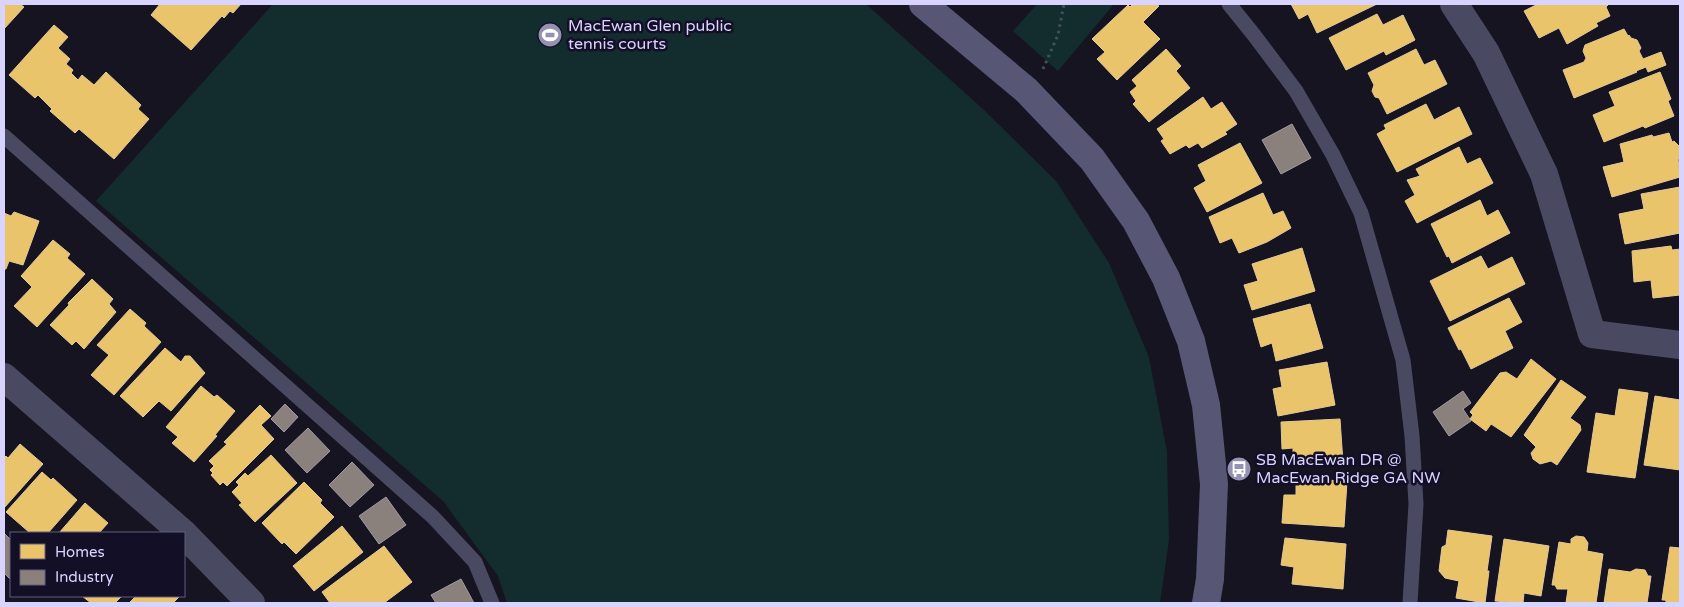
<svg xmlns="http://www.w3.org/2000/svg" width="1684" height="607" font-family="'Varela Round',sans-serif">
<rect width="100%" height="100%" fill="#161421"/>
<g fill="#132c2d">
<path d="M 273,4 L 866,4 L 983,109 L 1056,181 L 1109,263 L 1149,357 L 1167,452 L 1169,540 L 1160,603 L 507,603 L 498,576 L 443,501 L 96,201 Z"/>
<path d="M 1037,4 L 1114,4 L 1058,71 L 1013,31 Z"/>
</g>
<g fill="#e9c46a" stroke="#e4c997">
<path d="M 4,4 L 20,4 L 24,7 L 4,29 Z"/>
<path d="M 160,4 L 241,4 L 233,13 L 230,11 L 224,18 L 222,16 L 191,50 L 151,15 Z"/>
<path d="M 1133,4 L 1156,4 L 1159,6 L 1143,22 L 1160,39 L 1117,80 L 1097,59 L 1105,52 L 1092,39 L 1128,5 L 1130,7 Z"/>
<path d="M 1291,4 L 1377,4 L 1317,33 L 1308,14 L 1299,19 Z"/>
<path d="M 1538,4 L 1609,4 L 1606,7 L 1610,16 L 1596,23 L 1598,26 L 1567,44 L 1559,28 L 1539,38 L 1524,11 Z"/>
<path d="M 1377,14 L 1383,25 L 1403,15 L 1415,40 L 1386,55 L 1384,51 L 1346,70 L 1329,38 Z"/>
<path d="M 54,25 L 68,37 L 58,48 L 70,59 L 66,64 L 73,70 L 71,73 L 78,80 L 82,75 L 94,85 L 106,72 L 141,105 L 138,109 L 149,119 L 114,159 L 79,129 L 75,133 L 50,111 L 52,109 L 38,95 L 35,98 L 9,75 Z"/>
<path d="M 1624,29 L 1628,36 L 1629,35 L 1631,38 L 1637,40 L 1641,48 L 1639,51 L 1643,59 L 1661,52 L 1666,65 L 1648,72 L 1646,67 L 1636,71 L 1637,72 L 1574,98 L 1563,70 L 1584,62 L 1586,58 L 1583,51 L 1585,45 Z"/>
<path d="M 1166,49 L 1181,66 L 1176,71 L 1190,88 L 1149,122 L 1133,104 L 1136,101 L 1130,92 L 1137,86 L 1132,80 Z"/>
<path d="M 1416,49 L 1424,65 L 1435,60 L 1447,84 L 1387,114 L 1379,98 L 1375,97 L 1372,91 L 1374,85 L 1368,73 Z"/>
<path d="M 1660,72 L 1671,99 L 1668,101 L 1674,116 L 1645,128 L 1643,126 L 1604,142 L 1593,115 L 1615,106 L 1609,92 Z"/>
<path d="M 1203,97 L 1211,109 L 1222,102 L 1237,124 L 1225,132 L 1227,134 L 1202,148 L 1198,143 L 1189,148 L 1186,145 L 1170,154 L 1161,141 L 1164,139 L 1157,129 Z"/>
<path d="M 1426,104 L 1434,120 L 1459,107 L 1472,134 L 1397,172 L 1377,134 L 1386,129 L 1384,125 Z"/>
<path d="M 1669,133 L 1672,142 L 1674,141 L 1680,147 L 1680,159 L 1678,159 L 1680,177 L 1612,197 L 1603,167 L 1624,162 L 1620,144 L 1652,135 L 1653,137 Z"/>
<path d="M 1240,143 L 1262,183 L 1207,212 L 1194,188 L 1206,181 L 1198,165 Z"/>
<path d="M 1459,147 L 1467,164 L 1480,158 L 1493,183 L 1417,223 L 1405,201 L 1415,195 L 1407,180 L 1420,176 L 1416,169 Z"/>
<path d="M 1680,187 L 1680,233 L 1625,244 L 1619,214 L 1644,209 L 1641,194 Z"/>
<path d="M 1263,193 L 1273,215 L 1283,211 L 1291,228 L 1267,242 L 1239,253 L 1232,238 L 1220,243 L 1209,217 Z"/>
<path d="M 1480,200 L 1487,216 L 1498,210 L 1510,233 L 1452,263 L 1449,256 L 1447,257 L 1431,224 Z"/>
<path d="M 14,212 L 39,221 L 23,265 L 9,261 L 6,269 L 4,269 L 4,213 L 11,216 Z"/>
<path d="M 53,240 L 70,254 L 67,258 L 85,274 L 37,327 L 14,306 L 32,287 L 21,276 Z"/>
<path d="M 1671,246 L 1672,250 L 1680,249 L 1680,295 L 1653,298 L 1651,280 L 1634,282 L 1632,251 Z"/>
<path d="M 1302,248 L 1315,291 L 1252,310 L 1244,285 L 1258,281 L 1252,264 Z"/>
<path d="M 1481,256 L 1488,269 L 1512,257 L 1525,284 L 1450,321 L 1430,281 Z"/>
<path d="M 92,279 L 113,299 L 109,304 L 116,312 L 84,349 L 76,341 L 72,345 L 50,325 L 69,305 L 68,303 Z"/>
<path d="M 1509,298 L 1522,322 L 1505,331 L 1513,348 L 1471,369 L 1461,349 L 1459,350 L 1448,328 Z"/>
<path d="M 1310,304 L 1323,348 L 1276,361 L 1272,343 L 1261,347 L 1253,319 Z"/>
<path d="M 130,309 L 146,323 L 144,326 L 161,342 L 114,395 L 91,375 L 109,355 L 97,345 Z"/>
<path d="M 165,348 L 181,362 L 185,356 L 190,356 L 205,373 L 171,411 L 159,401 L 143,417 L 120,396 Z"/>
<path d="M 1531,359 L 1556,379 L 1511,437 L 1491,424 L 1486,431 L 1470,419 L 1473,415 L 1470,412 L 1500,373 L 1506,372 L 1517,379 Z"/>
<path d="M 1327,362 L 1335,405 L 1278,416 L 1273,389 L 1282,387 L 1279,370 Z"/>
<path d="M 1561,380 L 1586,397 L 1570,418 L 1580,425 L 1581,430 L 1557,465 L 1551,461 L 1540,464 L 1533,459 L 1531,453 L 1536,447 L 1524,435 Z"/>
<path d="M 201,386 L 214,397 L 217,395 L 235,411 L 215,435 L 217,436 L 194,462 L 172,443 L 178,437 L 166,427 Z"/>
<path d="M 1619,389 L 1648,393 L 1635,478 L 1587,472 L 1596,413 L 1615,416 Z"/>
<path d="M 1655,396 L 1680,400 L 1680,470 L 1644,465 Z"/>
<path d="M 260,405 L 271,416 L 261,425 L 274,439 L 227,486 L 223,482 L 220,485 L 211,475 L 213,473 L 210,470 L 214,466 L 209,461 L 227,444 L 224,442 Z"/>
<path d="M 1340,419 L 1343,463 L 1295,465 L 1293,462 L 1293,448 L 1282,449 L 1281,422 Z"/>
<path d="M 20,444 L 43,464 L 4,508 L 4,458 L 6,456 L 8,458 Z"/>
<path d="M 271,455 L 297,483 L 255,522 L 239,505 L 242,503 L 232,492 L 239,485 L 236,482 L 245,473 L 248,476 Z"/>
<path d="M 42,472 L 51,480 L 53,478 L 77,500 L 48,533 L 30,533 L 6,512 Z"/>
<path d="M 1321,477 L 1327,477 L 1329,480 L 1347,482 L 1344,527 L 1282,523 L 1284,495 L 1296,495 L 1296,478 L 1318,480 Z"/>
<path d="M 304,482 L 322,500 L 320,503 L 334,517 L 296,554 L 284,542 L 282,544 L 262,523 Z"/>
<path d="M 85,503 L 108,523 L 99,533 L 59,533 Z"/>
<path d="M 342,526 L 363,552 L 314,591 L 293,566 Z"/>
<path d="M 1448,530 L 1492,536 L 1487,571 L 1489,571 L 1485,603 L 1456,598 L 1459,581 L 1445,578 L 1439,571 L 1442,547 L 1446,545 Z"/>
<path d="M 1576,536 L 1584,537 L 1588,543 L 1587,551 L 1603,554 L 1596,603 L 1566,603 L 1568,589 L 1557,589 L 1555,585 L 1552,585 L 1559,542 L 1571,544 L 1571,539 Z"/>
<path d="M 1285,538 L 1346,544 L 1343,589 L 1292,584 L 1294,567 L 1281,565 Z"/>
<path d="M 1504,539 L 1549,546 L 1541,596 L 1524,593 L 1523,603 L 1495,601 Z"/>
<path d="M 384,546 L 412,582 L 384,603 L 330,603 L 322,592 Z"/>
<path d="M 1670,547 L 1680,548 L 1680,603 L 1667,603 L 1665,600 L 1662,600 Z"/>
<path d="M 1609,569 L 1630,572 L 1636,569 L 1645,570 L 1648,576 L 1651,576 L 1647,603 L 1604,603 Z"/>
<path d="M 82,596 L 122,596 L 115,603 L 91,603 Z"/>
<path d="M 136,596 L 180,596 L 173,603 L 129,603 Z"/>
</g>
<g fill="#8a817c" stroke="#a29aa3">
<path d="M 1292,124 L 1311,158 L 1281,174 L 1262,140 Z"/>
<path d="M 1463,391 L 1471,403 L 1463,409 L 1471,421 L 1449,436 L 1433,412 Z"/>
<path d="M 285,404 L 298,417 L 284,432 L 271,419 Z"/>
<path d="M 308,428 L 330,451 L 307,473 L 285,450 Z"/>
<path d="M 352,462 L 374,485 L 350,507 L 329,485 Z"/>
<path d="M 386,497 L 406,525 L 379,544 L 359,516 Z"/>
<path d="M 4,533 L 11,540 L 11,580 L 4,573 Z"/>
<path d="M 461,579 L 474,603 L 436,603 L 431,595 Z"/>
</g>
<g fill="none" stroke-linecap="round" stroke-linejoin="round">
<path stroke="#44505f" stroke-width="3" stroke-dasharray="2.5 4" stroke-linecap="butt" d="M 1043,69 L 1058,35 L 1064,4"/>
<g stroke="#4a4962" stroke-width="15">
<path d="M 1229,4 L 1254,35 L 1296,91 L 1333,155 L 1361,213 L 1403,360 L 1412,436 L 1416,504 L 1410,603"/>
<path d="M 4,136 L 433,517 L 475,562 L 492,603"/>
</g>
<g stroke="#4a4962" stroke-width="28">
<path d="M 1454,4 L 1486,53 L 1544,174 L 1592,334 L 1680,345"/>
<path d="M 4,377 L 183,533"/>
<path d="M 184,534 L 251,603"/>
</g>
<path stroke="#575674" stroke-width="28" d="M 923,4 L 1026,90 L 1092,159 L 1136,221 L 1166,278 L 1191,341 L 1206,405 L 1214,484 L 1210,579 L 1206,603"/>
</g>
<defs>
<symbol id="stadium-disc" viewBox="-11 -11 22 22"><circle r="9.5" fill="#9591b1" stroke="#130f26"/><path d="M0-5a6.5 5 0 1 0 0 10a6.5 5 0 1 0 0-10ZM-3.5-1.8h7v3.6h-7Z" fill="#fff"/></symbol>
<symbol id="bus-disc" viewBox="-11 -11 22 22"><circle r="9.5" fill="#9591b1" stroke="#130f26"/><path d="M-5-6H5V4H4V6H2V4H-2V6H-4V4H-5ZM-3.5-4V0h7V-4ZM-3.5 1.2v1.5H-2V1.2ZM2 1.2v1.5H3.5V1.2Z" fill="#fff"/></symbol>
</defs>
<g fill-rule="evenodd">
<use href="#stadium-disc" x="536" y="21" width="28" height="28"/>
<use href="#bus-disc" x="1225" y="455" width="28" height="28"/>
</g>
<g text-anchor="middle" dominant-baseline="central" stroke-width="5" stroke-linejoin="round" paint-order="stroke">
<g font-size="16" fill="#d9d4ff" stroke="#130f26" text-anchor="start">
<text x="568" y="26">MacEwan Glen public<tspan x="568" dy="18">tennis courts</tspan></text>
<text x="1256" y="460">SB MacEwan DR @<tspan x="1256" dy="18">MacEwan Ridge GA NW</tspan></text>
</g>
</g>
<rect width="1684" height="607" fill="none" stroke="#d9d4ff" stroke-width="10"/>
<rect x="10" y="532" width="175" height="65" fill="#130f26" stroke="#625e7d"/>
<rect x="20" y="544" width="25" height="15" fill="#e9c46a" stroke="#625e7d"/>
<text x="55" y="557" font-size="15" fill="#d9d4ff">Homes</text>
<rect x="20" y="570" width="25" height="15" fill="#8a817c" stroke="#625e7d"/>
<text x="55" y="582" font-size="15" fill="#d9d4ff">Industry</text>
</svg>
